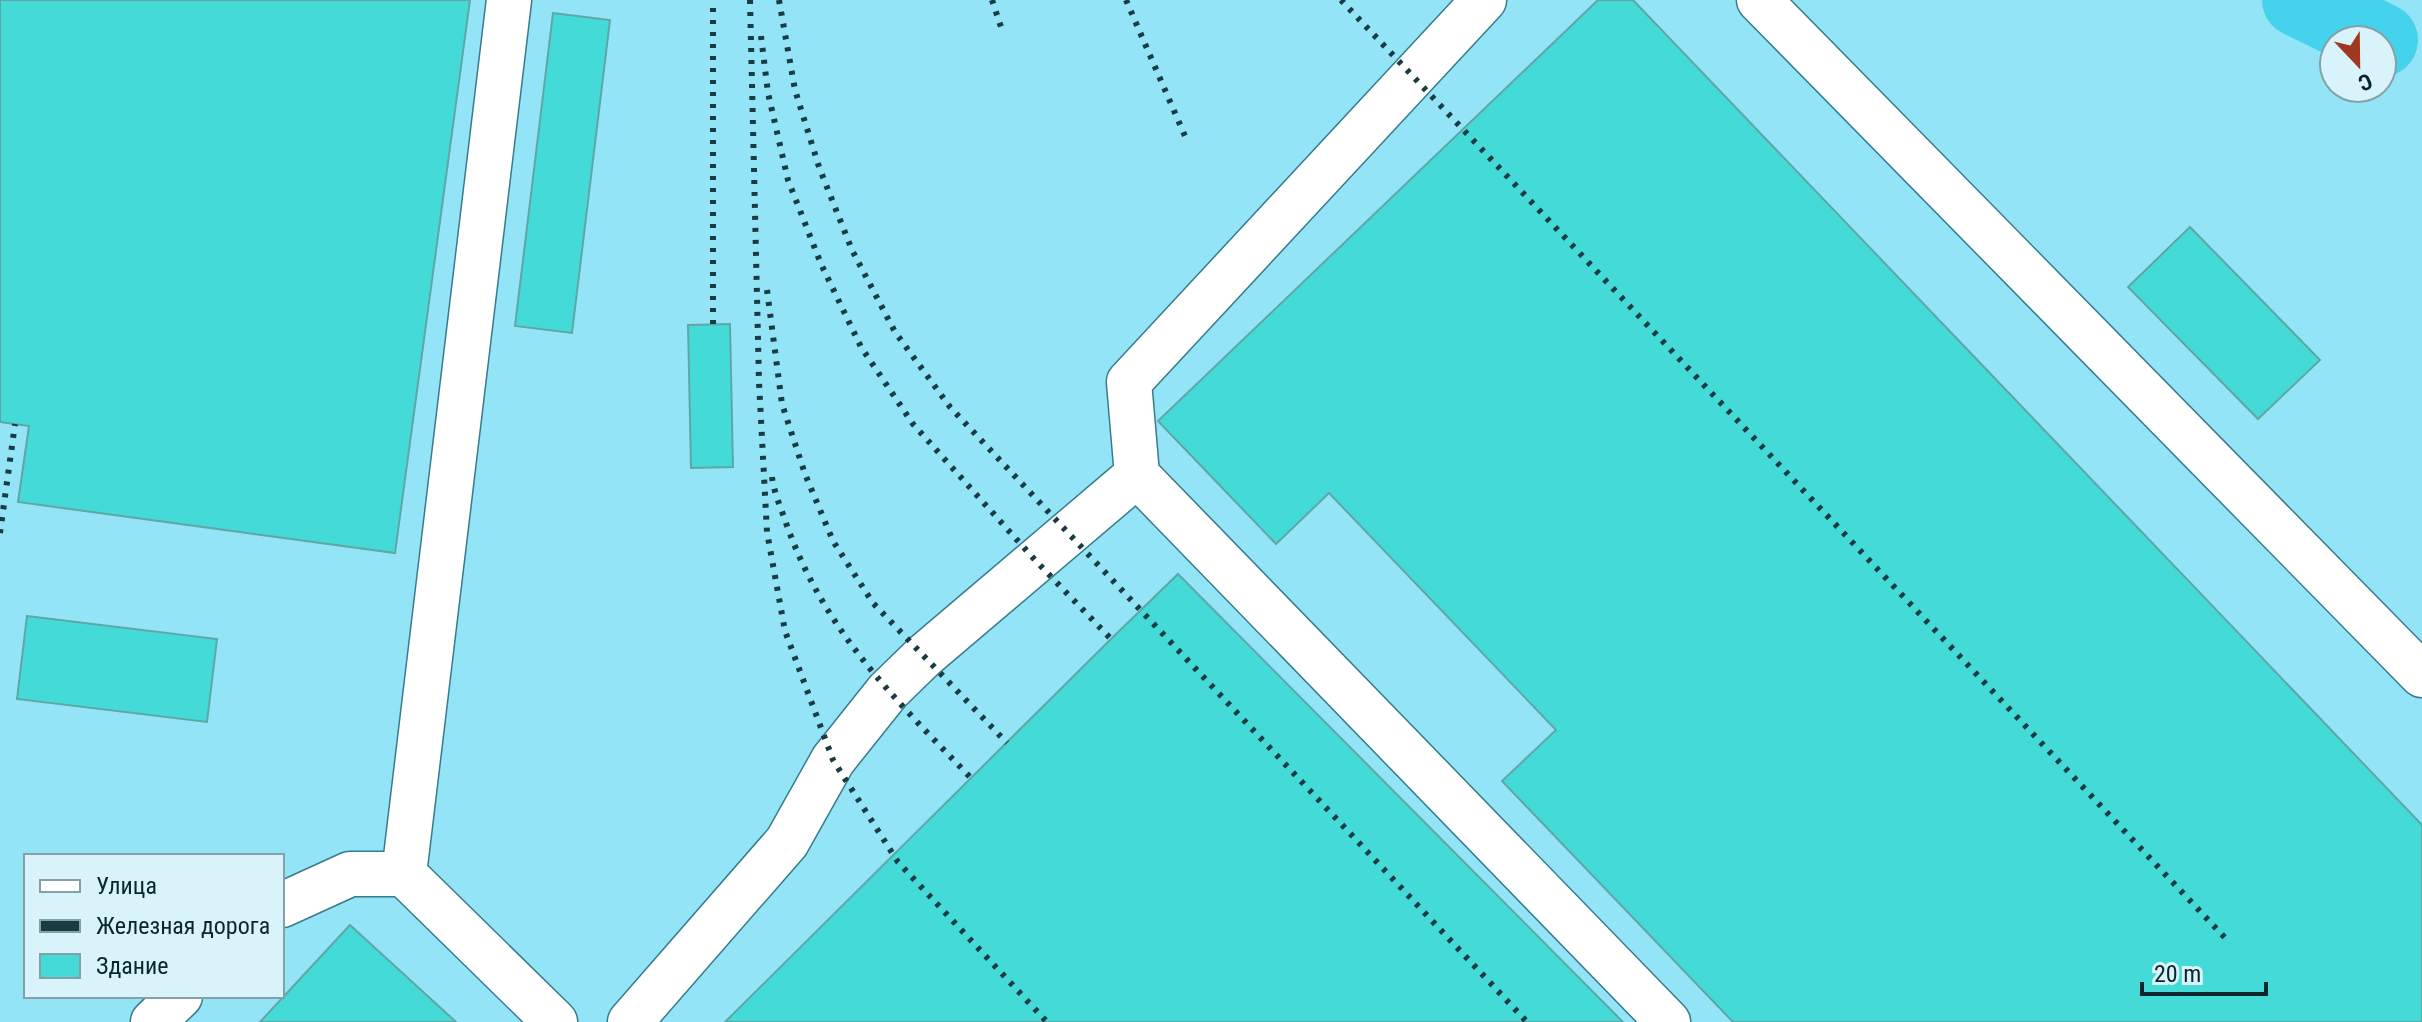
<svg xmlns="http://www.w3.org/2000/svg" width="2422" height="1022" font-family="'Roboto Condensed',sans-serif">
<rect width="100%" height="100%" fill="#a8eefe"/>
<path fill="#93e4f7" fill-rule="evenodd" d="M 0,0 L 2422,0 L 2422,1022 L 0,1022 ZM 2334,40 L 2382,40 L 2382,88 L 2334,88 ZM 26,856 L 282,856 L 282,996 L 26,996 Z"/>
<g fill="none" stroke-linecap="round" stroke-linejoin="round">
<path stroke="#45d2ed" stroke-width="74" d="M 2299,0 L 2381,40"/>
</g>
<g fill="#44dad7" stroke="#5fa7a6" stroke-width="2">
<path d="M 0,0 L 470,0 L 395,553 L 18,502 L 29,426 L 0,422 Z"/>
<path d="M 1598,0 L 1633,0 L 2422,825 L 2422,1022 L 1733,1022 L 1502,781 L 1556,730 L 1329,493 L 1276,544 L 1158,421 Z"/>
<path d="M 553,13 L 610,20 L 572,333 L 515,326 Z"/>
<path d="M 2190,227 L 2320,360 L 2258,419 L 2128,287 Z"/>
<path d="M 730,324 L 733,467 L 691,468 L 688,325 Z"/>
<path d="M 1178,574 L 1623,1022 L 725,1022 L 1111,639 Z"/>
<path d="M 27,616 L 217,639 L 207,722 L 17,699 Z"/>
<path d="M 350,925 L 456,1022 L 260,1022 Z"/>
</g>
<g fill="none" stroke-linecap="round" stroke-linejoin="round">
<defs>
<g id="minor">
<path d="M 509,0 L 404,874 L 555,1022"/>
<path d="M 1759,0 L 2422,675"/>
<path d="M 1137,475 L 1668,1022"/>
<path d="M 282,905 L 350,874 L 404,874"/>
<path d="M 153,1022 L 180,996"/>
<path d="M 630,1022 L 787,842 L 833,760 L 888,691 L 924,656 L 1137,475 L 1129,382 L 1484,0"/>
</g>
</defs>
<use href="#minor" stroke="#377c8b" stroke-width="47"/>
<use href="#minor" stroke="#fff" stroke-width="44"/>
<g stroke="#193c43" stroke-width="6" stroke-dasharray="4 8" stroke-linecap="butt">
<path d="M 750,0 L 759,382 L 767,532 L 785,631 L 833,760 L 898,862 L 1047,1022"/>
<path d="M 779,0 L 795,90 L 819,167 L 852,250 L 895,332 L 950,407 L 1527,1022"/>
<path d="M 992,0 L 1001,27"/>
<path d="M 1126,0 L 1188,143"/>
<path d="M 1341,0 L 2229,942"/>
<path d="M 761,36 L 768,93 L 788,180 L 821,264 L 861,347 L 913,424 L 1035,560 L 1111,639"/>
<path d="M 767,290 L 782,404 L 805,474 L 833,541 L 873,603 L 1007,743"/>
<path d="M 713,324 L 713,0"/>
<path d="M 772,477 C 774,493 781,508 786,523 C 824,631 894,698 971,778"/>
<path d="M 0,533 L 15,424"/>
</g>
</g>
<rect x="24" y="854" width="260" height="144" fill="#d9f3fa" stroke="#85a1a8" stroke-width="2"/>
<rect x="40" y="880" width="40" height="12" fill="#ffffff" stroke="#85a1a8" stroke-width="2"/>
<text x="96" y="894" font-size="24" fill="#08262c">Улица</text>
<rect x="40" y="920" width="40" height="12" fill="#193c43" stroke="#85a1a8" stroke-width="2"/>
<text x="96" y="934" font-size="24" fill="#08262c">Железная дорога</text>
<rect x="40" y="954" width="40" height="24" fill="#44dad7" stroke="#85a1a8" stroke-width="2"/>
<text x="96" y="974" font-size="24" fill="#08262c">Здание</text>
<g transform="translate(2358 64) rotate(158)"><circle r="38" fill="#d9f3fa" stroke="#85a1a8" stroke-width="2"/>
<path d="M0-6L14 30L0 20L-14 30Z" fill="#a03721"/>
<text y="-12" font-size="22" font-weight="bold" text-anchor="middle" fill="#08262c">С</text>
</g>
<path d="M2142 982v12h124v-12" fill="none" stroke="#08262c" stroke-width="4"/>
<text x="2154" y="982" font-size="24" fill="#08262c" stroke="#d9f3fa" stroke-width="6" paint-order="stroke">20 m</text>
</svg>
